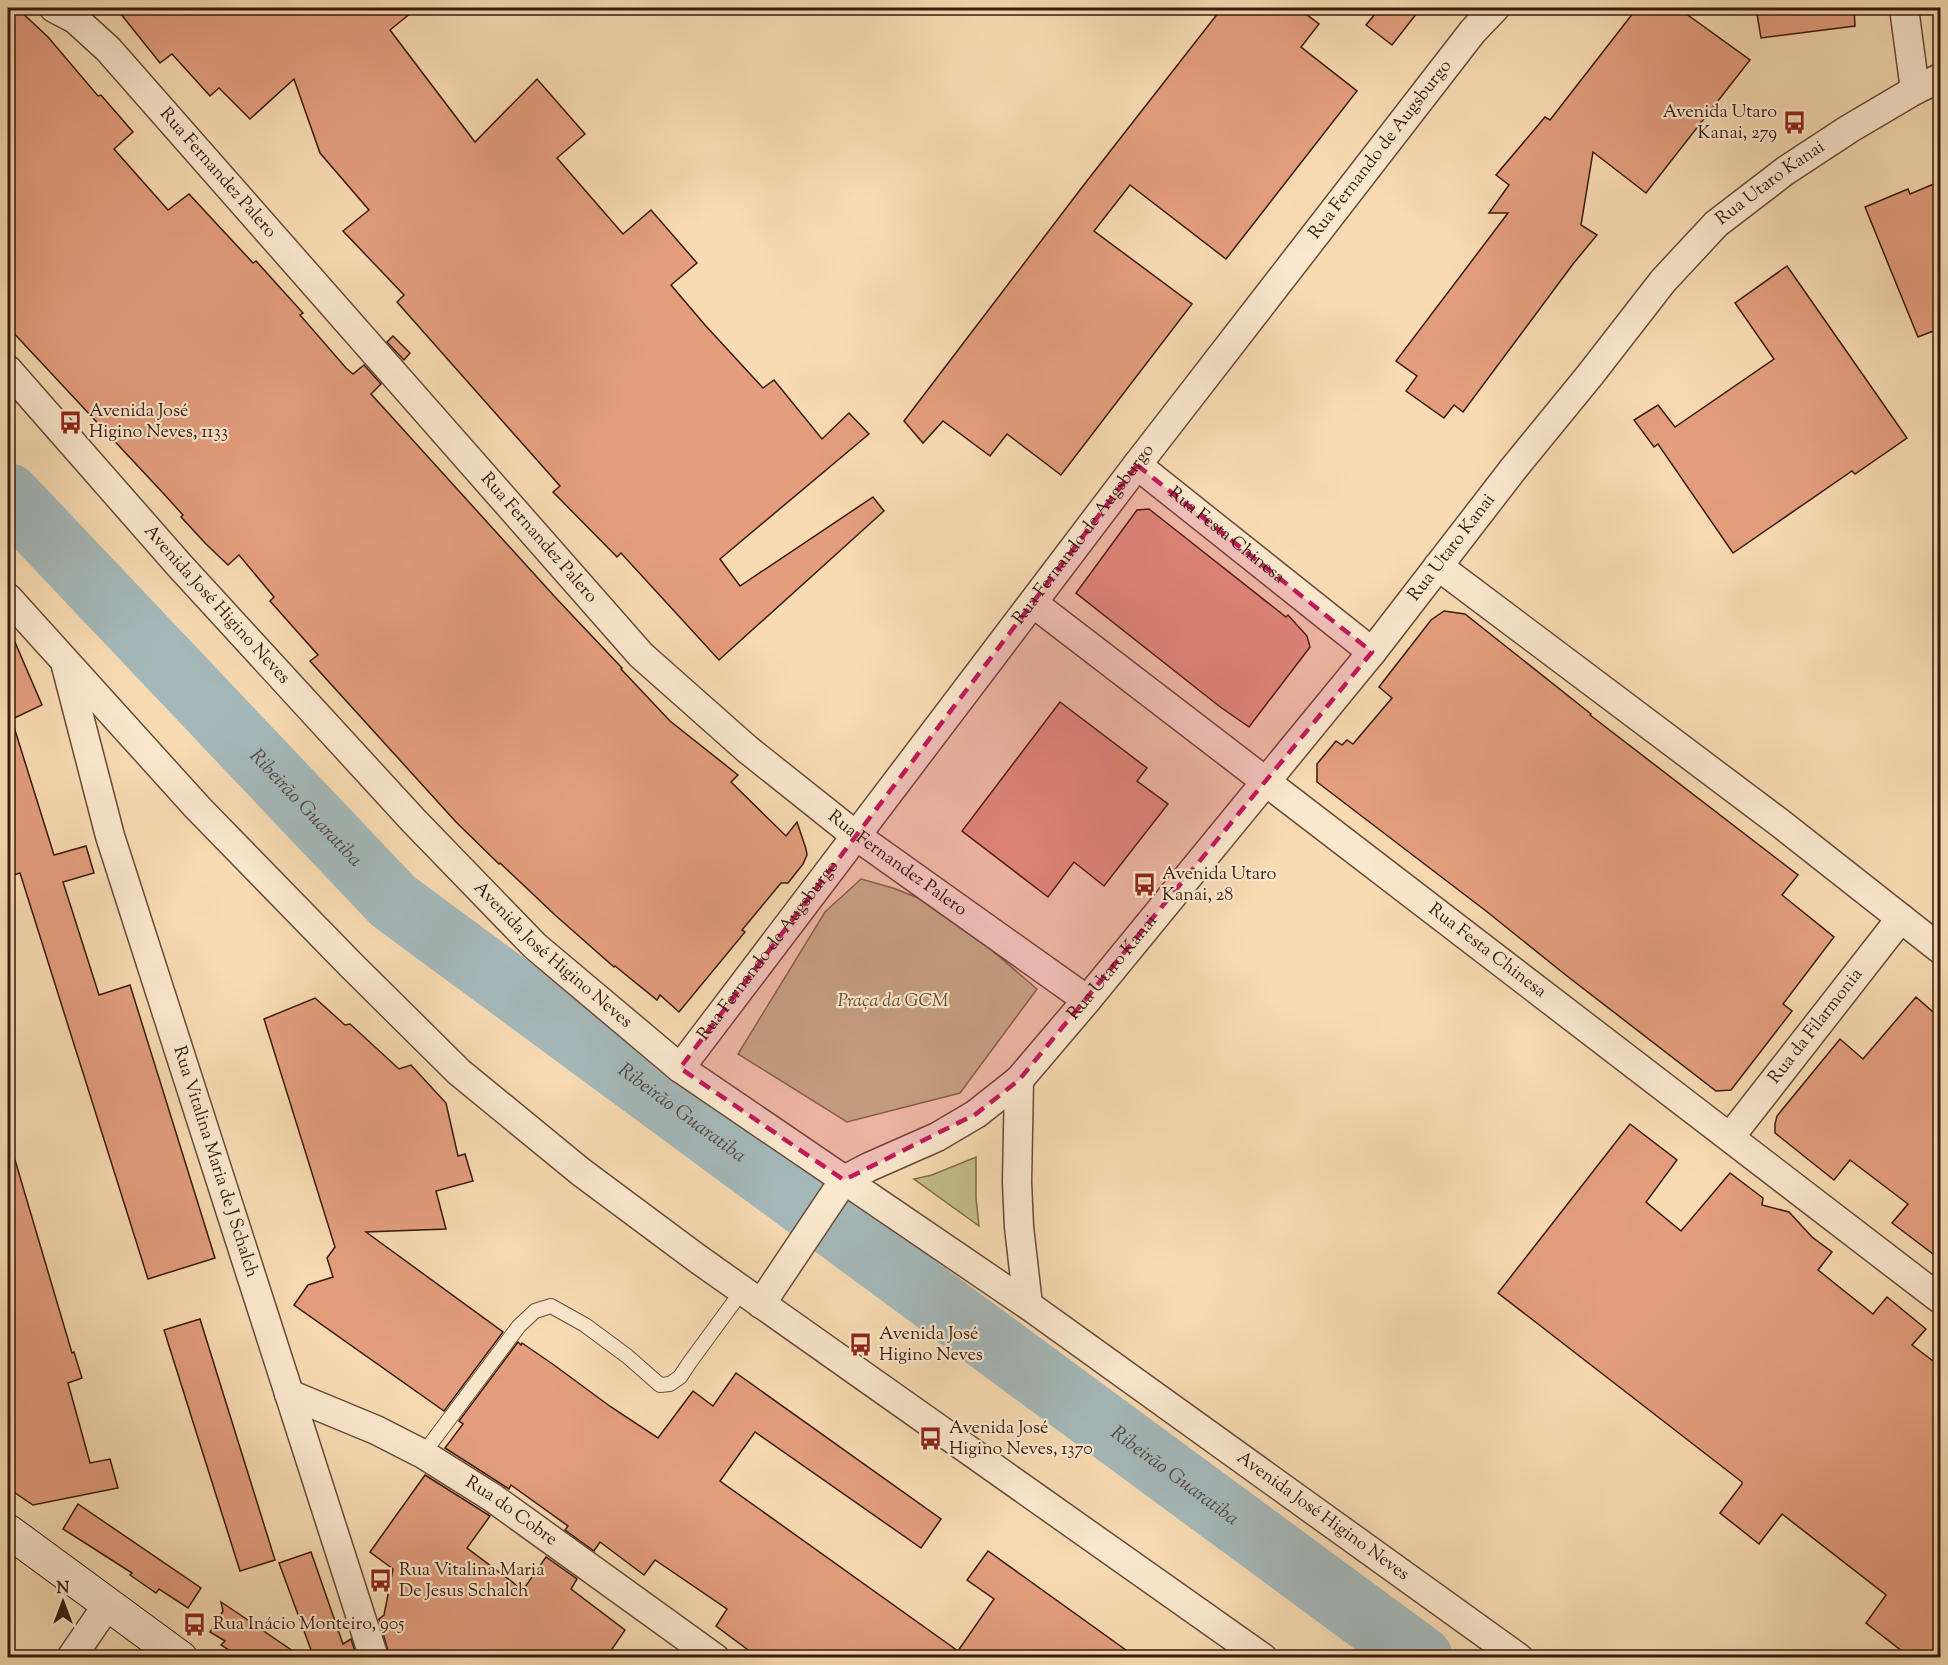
<svg xmlns="http://www.w3.org/2000/svg" width="1948" height="1665" font-family="'Sorts Mill Goudy',serif">
<rect width="100%" height="100%" fill="#f8dbb3"/>
<filter id="stains"><feTurbulence type="fractalNoise" baseFrequency=".00333" numOctaves="4"/><feColorMatrix values="0 0 0 0 .2 0 0 0 0 .09 0 0 0 0 .02 0 0 0 .5 -.17"/></filter>
<radialGradient id="worn" r=".72"><stop offset=".6" stop-color="#630" stop-opacity="0"/><stop offset="1" stop-color="#630" stop-opacity=".3"/></radialGradient>
<g fill="#c3be88" stroke="#7e6c4c" stroke-width="1.5">
<path d="M 861,879 L 893,888 L 941,907 L 1037,989 L 960,1093 L 847,1122 L 738,1054 L 825,912 Z"/>
<path d="M 976,1157 L 976,1198 L 979,1226 L 914,1179 L 932,1175 Z"/>
</g>
<g fill="none" stroke-linecap="round" stroke-linejoin="round">
<path stroke="#a4b8b9" stroke-width="64" id="s1" d="M 8,495 L 393,901 L 1421,1658"/>
</g>
<g fill="#e49e7e" stroke="#381a0f" stroke-width="1.5">
<path d="M 8,8 L 17,8 L 48,37 L 98,96 L 101,95 L 133,132 L 114,149 L 168,210 L 189,194 L 253,263 L 256,261 L 303,313 L 300,315 L 346,368 L 353,374 L 364,365 L 381,384 L 371,394 L 555,597 L 622,668 L 621,669 L 670,721 L 738,775 L 731,782 L 786,836 L 797,822 L 806,849 L 807,855 L 803,864 L 788,883 L 781,883 L 742,930 L 745,932 L 679,1012 L 660,995 L 657,1000 L 615,966 L 614,967 L 555,915 L 500,863 L 499,864 L 456,822 L 310,661 L 318,655 L 270,601 L 274,597 L 239,555 L 228,565 L 206,544 L 181,517 L 183,515 L 163,493 L 8,327 Z"/>
<path d="M 116,8 L 417,8 L 390,30 L 475,142 L 537,79 L 585,134 L 557,158 L 623,234 L 651,210 L 697,263 L 671,285 L 705,325 L 763,388 L 774,380 L 822,439 L 849,413 L 869,434 L 720,559 L 740,586 L 873,497 L 884,511 L 719,660 L 621,553 L 617,557 L 553,492 L 560,486 L 397,302 L 404,295 L 343,231 L 369,210 L 320,153 L 294,79 L 250,119 L 219,88 L 210,96 L 172,54 L 160,63 Z"/>
<path d="M 1222,8 L 1298,8 L 1319,24 L 1301,47 L 1357,91 L 1226,259 L 1130,185 L 1094,231 L 1192,304 L 1061,475 L 1007,434 L 990,456 L 943,421 L 923,443 L 904,421 L 1083,186 Z"/>
<path d="M 1380,8 L 1421,8 L 1392,45 L 1366,25 Z"/>
<path d="M 1637,8 L 1678,8 L 1750,60 L 1646,193 L 1593,152 L 1581,225 L 1597,235 L 1573,264 L 1463,412 L 1454,405 L 1444,418 L 1406,391 L 1417,376 L 1396,361 L 1508,213 L 1489,213 L 1509,185 L 1496,175 L 1545,117 L 1550,120 Z"/>
<path d="M 1756,8 L 1854,8 L 1855,26 L 1761,38 Z"/>
<path d="M 1941,181 L 1941,328 L 1918,337 L 1865,207 L 1908,189 L 1910,194 Z"/>
<path d="M 1787,266 L 1907,438 L 1855,474 L 1852,471 L 1733,553 L 1658,444 L 1654,447 L 1634,420 L 1658,405 L 1675,427 L 1774,359 L 1735,303 Z"/>
<path d="M 393,336 L 410,353 L 404,360 L 387,342 Z"/>
<path d="M 1149,509 L 1286,617 L 1288,615 L 1307,636 L 1310,647 L 1249,727 L 1219,706 L 1076,593 L 1137,510 Z"/>
<path d="M 1444,611 L 1465,614 L 1591,714 L 1590,715 L 1798,875 L 1782,895 L 1834,937 L 1783,1004 L 1792,1011 L 1731,1090 L 1716,1091 L 1567,976 L 1486,911 L 1317,782 L 1317,764 L 1336,741 L 1342,745 L 1347,740 L 1353,744 L 1392,698 L 1379,687 L 1431,620 Z"/>
<path d="M 8,626 L 42,705 L 8,721 Z"/>
<path d="M 1060,702 L 1147,768 L 1137,781 L 1168,804 L 1104,886 L 1074,862 L 1048,897 L 962,831 Z"/>
<path d="M 14,727 L 54,855 L 86,846 L 94,873 L 63,882 L 99,995 L 130,985 L 215,1258 L 148,1279 L 20,873 L 8,877 L 8,728 Z"/>
<path d="M 1916,997 L 1941,1019 L 1941,1260 L 1892,1223 L 1908,1204 L 1850,1160 L 1834,1180 L 1775,1133 L 1775,1124 L 1777,1116 L 1840,1039 L 1863,1059 Z"/>
<path d="M 315,998 L 345,1025 L 350,1024 L 399,1069 L 411,1065 L 446,1103 L 458,1156 L 465,1154 L 473,1181 L 436,1191 L 446,1229 L 366,1232 L 503,1332 L 444,1411 L 294,1305 L 308,1285 L 333,1277 L 327,1258 L 335,1247 L 264,1019 Z"/>
<path d="M 1630,1124 L 1677,1160 L 1646,1202 L 1681,1231 L 1730,1173 L 1763,1198 L 1762,1205 L 1789,1212 L 1812,1237 L 1832,1252 L 1818,1270 L 1873,1314 L 1887,1297 L 1926,1329 L 1912,1345 L 1941,1367 L 1941,1658 L 1911,1658 L 1866,1623 L 1886,1595 L 1782,1514 L 1759,1544 L 1720,1513 L 1742,1484 L 1742,1482 L 1498,1293 Z"/>
<path d="M 15,1160 L 72,1353 L 74,1352 L 82,1378 L 68,1383 L 90,1463 L 110,1459 L 118,1488 L 33,1505 L 8,1488 L 8,1161 Z"/>
<path d="M 200,1319 L 275,1560 L 240,1571 L 164,1330 Z"/>
<path d="M 518,1342 L 521,1345 L 522,1343 L 554,1365 L 611,1407 L 658,1438 L 693,1391 L 713,1406 L 736,1373 L 941,1519 L 921,1548 L 755,1432 L 720,1481 L 958,1651 L 994,1599 L 967,1580 L 988,1551 L 1137,1658 L 759,1658 L 716,1626 L 727,1609 L 655,1560 L 644,1575 L 600,1542 L 594,1551 L 565,1530 L 568,1526 L 511,1485 L 509,1489 L 445,1448 L 463,1424 L 459,1421 Z"/>
<path d="M 425,1475 L 490,1516 L 467,1548 L 523,1590 L 546,1557 L 577,1579 L 571,1589 L 625,1630 L 606,1658 L 390,1658 L 379,1619 L 384,1615 L 393,1569 L 370,1552 Z"/>
<path d="M 78,1504 L 201,1588 L 188,1608 L 159,1589 L 156,1593 L 130,1575 L 132,1573 L 63,1529 Z"/>
<path d="M 311,1552 L 343,1644 L 351,1639 L 357,1658 L 314,1658 L 279,1563 Z"/>
<path d="M 221,1602 L 239,1614 L 303,1658 L 241,1658 L 221,1645 L 225,1641 L 210,1632 L 223,1611 Z"/>
</g>
<g fill="none" stroke-linecap="round" stroke-linejoin="round">
<defs>
<path id="lane" d="M 423,1454 L 519,1326 L 535,1311 L 551,1306 L 585,1325 L 627,1356 L 660,1385 L 670,1384 L 680,1377 L 690,1362 L 742,1291"/>
<g id="street">
<path id="s2" d="M 54,8 L 75,19 L 108,49 L 641,655 L 747,749 L 855,835 L 1087,1000"/>
<path d="M 1904,8 L 1915,90"/>
<path id="s3" d="M 8,370 L 180,566 L 413,820 L 535,946 L 680,1068 L 1028,1305 L 1519,1658"/>
<path id="s4" d="M 1137,465 L 1372,652"/>
<path d="M 1438,566 L 1780,823 L 1940,949"/>
<path d="M 8,598 L 198,808 L 351,965 L 459,1072 L 581,1172 L 698,1259 L 1263,1658"/>
<path id="s5" d="M 1033,603 L 1940,1299"/>
<path id="s6" d="M 66,666 L 110,836 L 374,1658"/>
<path id="s7" d="M 680,1068 L 1137,465 L 1473,31 L 1495,8"/>
<path d="M 1019,1080 L 1017,1182 L 1019,1227 L 1028,1305"/>
<path id="s8" d="M 1730,1137 L 1901,918"/>
<path id="s9" d="M 761,1304 L 844,1180 L 869,1167 L 937,1137 L 976,1114 L 1019,1080 L 1087,1000 L 1372,652 L 1514,468 L 1590,375 L 1663,281 L 1716,224 L 1785,171 L 1849,129 L 1915,90 L 1940,78"/>
<path id="s10" d="M 289,1394 L 376,1430 L 423,1454 L 493,1498 L 715,1658"/>
<path d="M 71,1658 L 108,1604"/>
</g>
<path id="secondary" d="M 8,1531 L 181,1658"/>
</defs>
<use href="#lane" stroke="#684a38" stroke-width="16"/>
<use href="#street" stroke="#684a38" stroke-width="31"/>
<use href="#secondary" stroke="#381a0f" stroke-width="35"/>
<use href="#lane" stroke="#fae8ce" stroke-width="14"/>
<use href="#street" stroke="#fae8ce" stroke-width="28"/>
<use href="#secondary" stroke="#fae8ce" stroke-width="33"/>
</g>
<path fill="#c2185b" fill-opacity="0.2" stroke="#c2185b" stroke-width="4.5" stroke-dasharray="12 8" stroke-linejoin="round" d="M 1137,465 L 1372,652 L 1019,1080 L 976,1114 L 844,1180 L 680,1068 Z"/>
<defs>
<symbol id="bus-bare" viewBox="-9 -9 18 18"><path d="M-5-6H5V4H4V6H2V4H-2V6H-4V4H-5ZM-3.5-4V0h7V-4ZM-3.5 1.2v1.5H-2V1.2ZM2 1.2v1.5H3.5V1.2Z" fill="#8f2418" stroke="#fae8ce" stroke-width="2.5" paint-order="stroke"/></symbol>
</defs>
<g fill-rule="evenodd">
<use href="#bus-bare" x="1778" y="106" width="33" height="33"/>
<use href="#bus-bare" x="54" y="406" width="33" height="33"/>
<use href="#bus-bare" x="1128" y="868" width="33" height="33"/>
<use href="#bus-bare" x="844" y="1328" width="33" height="33"/>
<use href="#bus-bare" x="914" y="1422" width="33" height="33"/>
<use href="#bus-bare" x="364" y="1564" width="33" height="33"/>
<use href="#bus-bare" x="178" y="1608" width="33" height="33"/>
</g>
<g text-anchor="middle" dominant-baseline="central" stroke-width="4.5" stroke-linejoin="round" paint-order="stroke">
<g font-size="18" fill="#381a0f" stroke="#fae8ce" text-anchor="start">
<text x="1777" y="113" text-anchor="end">Avenida Utaro<tspan x="1777" dy="21">Kanai, 279</tspan></text>
<text x="89" y="412">Avenida José<tspan x="89" dy="21">Higino Neves, 1133</tspan></text>
<text x="1162" y="875">Avenida Utaro<tspan x="1162" dy="21">Kanai, 28</tspan></text>
<text x="879" y="1335">Avenida José<tspan x="879" dy="21">Higino Neves</tspan></text>
<text x="949" y="1429">Avenida José<tspan x="949" dy="21">Higino Neves, 1370</tspan></text>
<text x="399" y="1571">Rua Vitalina Maria<tspan x="399" dy="21">De Jesus Schalch</tspan></text>
<text x="213" y="1625">Rua Inácio Monteiro, 905</text>
</g>
<g font-size="18" fill="#381a0f" stroke="#fae8ce">
<text stroke="none"><textPath href="#s7" startOffset="1155">Rua Fernando de Augsburgo</textPath></text>
<text stroke="none"><textPath href="#s2" startOffset="234">Rua Fernandez Palero</textPath></text>
<text stroke="none"><textPath href="#s9" startOffset="1524">Rua Utaro Kanai</textPath></text>
<text stroke="none"><textPath href="#s7" startOffset="669">Rua Fernando de Augsburgo</textPath></text>
<text stroke="none"><textPath href="#s4" startOffset="114">Rua Festa Chinesa</textPath></text>
<text stroke="none"><textPath href="#s2" startOffset="720">Rua Fernandez Palero</textPath></text>
<text stroke="none"><textPath href="#s9" startOffset="1038">Rua Utaro Kanai</textPath></text>
<text stroke="none"><textPath href="#s3" startOffset="314">Avenida José Higino Neves</textPath></text>
<text stroke="none"><textPath href="#s2" startOffset="1206">Rua Fernandez Palero</textPath></text>
<text stroke="none"><textPath href="#s5" startOffset="572">Rua Festa Chinesa</textPath></text>
<text stroke="none"><textPath href="#s7" startOffset="147">Rua Fernando de Augsburgo</textPath></text>
<text stroke="none"><textPath href="#s3" startOffset="800">Avenida José Higino Neves</textPath></text>
<text stroke="none"><textPath href="#s9" startOffset="498">Rua Utaro Kanai</textPath></text>
<text stroke="none"><textPath href="#s8" startOffset="140">Rua da Filarmonia</textPath></text>
<text stroke="none"><textPath href="#s6" startOffset="518">Rua Vitalina Maria de J Schalch</textPath></text>
<text stroke="none"><textPath href="#s10" startOffset="252">Rua do Cobre</textPath></text>
<text stroke="none"><textPath href="#s3" startOffset="1754">Avenida José Higino Neves</textPath></text>
</g>
<g font-size="18" font-style="italic" fill="#624b33" stroke="#fae8ce">
<text x="893" y="1002">Praça da GCM</text>
</g>
<g font-size="20" font-style="italic" fill="#584942" stroke="#fae8ce">
<text stroke="none"><textPath href="#s1" startOffset="432">Ribeirão Guaratiba</textPath></text>
<text stroke="none"><textPath href="#s1" startOffset="918">Ribeirão Guaratiba</textPath></text>
<text stroke="none"><textPath href="#s1" startOffset="1530">Ribeirão Guaratiba</textPath></text>
</g>
</g>
<rect width="1948" height="1665" fill="none" stroke="#f8dbb3" stroke-width="30"/>
<rect x="9" y="9" width="1930" height="1647" fill="none" stroke="#381a0f" stroke-width="3"/>
<rect x="15" y="15" width="1918" height="1635" fill="none" stroke="#381a0f" stroke-width="1.5"/>
<g transform="translate(63 1602)" stroke="#fae8ce" stroke-width="4.5" paint-order="stroke">
<path d="M0-4.5L10 22L0 15L-10 22Z" fill="#381a0f"/>
<text y="-9" font-size="16" font-weight="bold" text-anchor="middle" fill="#381a0f">N</text>
</g>
<rect width="100%" height="100%" filter="url(#stains)"/>
<rect width="100%" height="100%" fill="url(#worn)"/>
</svg>
